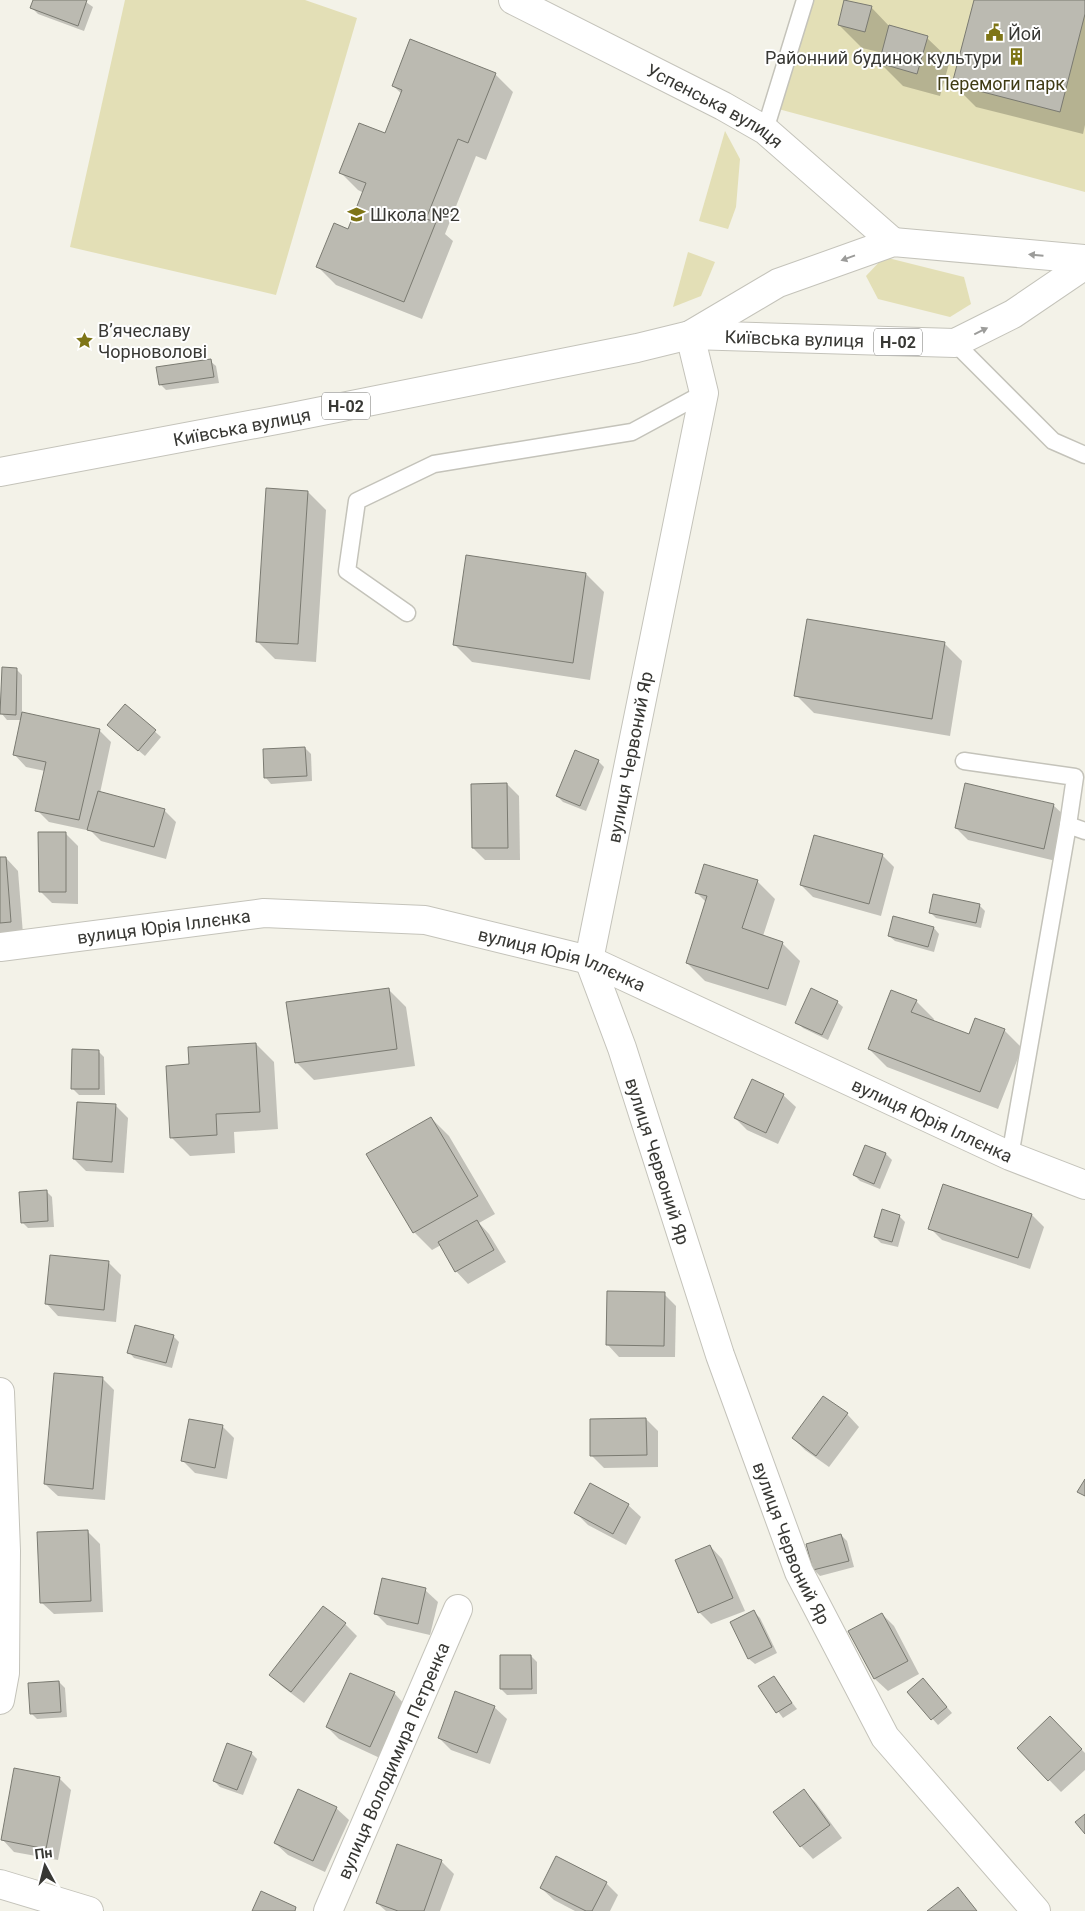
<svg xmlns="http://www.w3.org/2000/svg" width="1085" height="1911" font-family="Roboto,sans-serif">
<rect width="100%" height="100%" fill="#f3f2e8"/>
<g fill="#e3dfb6">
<path d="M 125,0 L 305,0 L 357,18 L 276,295 L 70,247 Z"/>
<path d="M 805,0 L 1085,0 L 1085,192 L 771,107 Z"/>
<path d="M 725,131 L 740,159 L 736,207 L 728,229 L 699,221 Z"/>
<path d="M 688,252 L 715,262 L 701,296 L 673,307 Z"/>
<path d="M 884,257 L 964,277 L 971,304 L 950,317 L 878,299 L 866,276 Z"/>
</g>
<g fill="#0003">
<path d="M 35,0 L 83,0 L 93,7 L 84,31 L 38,14 L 32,8 Z"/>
<path d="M 975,0 L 1085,0 L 1085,125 L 1083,134 L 976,107 L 953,84 Z"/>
<path d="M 871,7 L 890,27 L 927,38 L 950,60 L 940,96 L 903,86 L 880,63 L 883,53 L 862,48 L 839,25 Z"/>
<path d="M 495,74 L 513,92 L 486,160 L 476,156 L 445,234 L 453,241 L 422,319 L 336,285 L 318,267 L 349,231 L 364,193 L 358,190 L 340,172 L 386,134 L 402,94 L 393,86 Z"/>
<path d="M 210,361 L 216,366 L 219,383 L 166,390 L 160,384 Z"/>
<path d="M 308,492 L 326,510 L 316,662 L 275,659 L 257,641 Z"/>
<path d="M 586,574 L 604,592 L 590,680 L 472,662 L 454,644 Z"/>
<path d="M 944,643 L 962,661 L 950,736 L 814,713 L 796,695 Z"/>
<path d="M 16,669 L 22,675 L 22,713 L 99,730 L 111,742 L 100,793 L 164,810 L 176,822 L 166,859 L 101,841 L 91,831 L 49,822 L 37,810 L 45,771 L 26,767 L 14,754 L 22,720 L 7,720 L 2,714 Z"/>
<path d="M 125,705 L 161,737 L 145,756 L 114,730 Z"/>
<path d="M 305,748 L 311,754 L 312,781 L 271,784 L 266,778 Z"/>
<path d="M 598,761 L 604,767 L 586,811 L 563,802 L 557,796 Z"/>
<path d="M 507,784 L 519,796 L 520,860 L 485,860 L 473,848 Z"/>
<path d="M 1053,805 L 1066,817 L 1056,861 L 968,840 L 956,828 Z"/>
<path d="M 65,833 L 78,846 L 78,904 L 52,903 L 40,891 Z"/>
<path d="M 882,855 L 894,867 L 881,916 L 813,897 L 801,885 Z"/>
<path d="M 6,858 L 18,871 L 23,934 L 0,936 L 0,859 Z"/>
<path d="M 757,881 L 775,899 L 763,936 L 782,943 L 800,961 L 786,1006 L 705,981 L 687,963 L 706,902 L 696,892 Z"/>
<path d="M 979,905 L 985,911 L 981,928 L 936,918 L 930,912 Z"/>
<path d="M 934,928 L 939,934 L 934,952 L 895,941 L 889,936 Z"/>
<path d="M 388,989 L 406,1007 L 415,1066 L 314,1080 L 296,1062 Z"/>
<path d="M 916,1001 L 934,1019 L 933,1022 L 970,1036 L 1004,1030 L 1022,1048 L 998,1109 L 887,1067 L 869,1049 Z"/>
<path d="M 837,1002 L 843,1007 L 828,1040 L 803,1028 L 797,1022 Z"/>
<path d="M 256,1044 L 274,1062 L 278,1129 L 234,1132 L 235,1153 L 190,1156 L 172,1138 L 190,1065 Z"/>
<path d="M 98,1051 L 104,1057 L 105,1095 L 79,1095 L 73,1089 Z"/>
<path d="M 783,1095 L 796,1107 L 778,1144 L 747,1130 L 735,1118 Z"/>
<path d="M 116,1106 L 128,1118 L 124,1173 L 86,1171 L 74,1159 Z"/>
<path d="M 431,1118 L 449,1136 L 495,1214 L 479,1223 L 489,1234 L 506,1262 L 468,1284 L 456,1271 L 441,1245 L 432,1250 L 414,1232 Z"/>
<path d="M 866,1146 L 886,1154 L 892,1160 L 880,1189 L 860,1181 L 854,1175 Z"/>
<path d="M 944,1186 L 1032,1215 L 1044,1227 L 1030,1269 L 942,1240 L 930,1228 Z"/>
<path d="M 46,1191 L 52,1197 L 54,1227 L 28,1228 L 22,1222 Z"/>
<path d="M 899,1216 L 905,1222 L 898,1247 L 881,1243 L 875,1237 Z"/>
<path d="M 109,1263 L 121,1275 L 116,1322 L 58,1316 L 46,1303 Z"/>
<path d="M 664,1294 L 676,1306 L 675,1357 L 619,1357 L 607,1344 Z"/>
<path d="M 173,1336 L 179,1342 L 172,1368 L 134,1358 L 129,1352 Z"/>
<path d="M 102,1378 L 114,1390 L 105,1500 L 58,1496 L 45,1484 Z"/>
<path d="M 847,1414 L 859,1427 L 829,1467 L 805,1450 L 793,1438 Z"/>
<path d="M 646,1419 L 658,1431 L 658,1467 L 604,1468 L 591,1455 Z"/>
<path d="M 222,1426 L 234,1438 L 227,1479 L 195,1473 L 183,1461 Z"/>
<path d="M 628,1505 L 641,1517 L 626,1545 L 588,1525 L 576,1513 Z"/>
<path d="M 88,1532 L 100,1544 L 103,1612 L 54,1614 L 41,1602 Z"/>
<path d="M 841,1535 L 847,1541 L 854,1567 L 820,1576 L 814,1570 L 807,1544 Z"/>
<path d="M 710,1546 L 722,1559 L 745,1611 L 711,1624 L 699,1612 Z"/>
<path d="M 425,1590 L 438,1602 L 430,1635 L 387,1625 L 375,1613 Z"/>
<path d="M 754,1612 L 760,1618 L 777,1653 L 755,1664 L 749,1659 L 732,1622 Z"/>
<path d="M 882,1614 L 894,1626 L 919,1674 L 888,1691 L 875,1679 L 850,1631 Z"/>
<path d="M 345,1624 L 357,1636 L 304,1703 L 283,1687 L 270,1675 Z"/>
<path d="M 531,1656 L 537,1662 L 537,1694 L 507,1695 L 501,1689 Z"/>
<path d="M 773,1678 L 797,1709 L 783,1718 L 760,1687 Z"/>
<path d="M 59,1682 L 65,1688 L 67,1717 L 37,1719 L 31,1713 Z"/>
<path d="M 929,1686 L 952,1713 L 938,1725 L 909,1692 Z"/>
<path d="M 394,1693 L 406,1706 L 382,1759 L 339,1739 L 327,1727 Z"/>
<path d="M 494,1707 L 507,1719 L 490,1764 L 451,1750 L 439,1738 Z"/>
<path d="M 1050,1718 L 1085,1753 L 1085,1770 L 1061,1792 L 1018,1748 Z"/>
<path d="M 251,1753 L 257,1759 L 243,1795 L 220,1787 L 214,1781 Z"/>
<path d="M 59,1778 L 71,1790 L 58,1860 L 14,1852 L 2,1839 Z"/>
<path d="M 804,1791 L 816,1803 L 842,1838 L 813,1859 L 801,1846 L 775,1812 Z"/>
<path d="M 336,1808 L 349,1820 L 325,1872 L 288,1855 L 275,1843 Z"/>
<path d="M 398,1846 L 442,1862 L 454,1874 L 440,1911 L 386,1911 L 377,1903 Z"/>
<path d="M 606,1883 L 618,1895 L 610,1911 L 575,1911 L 554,1900 L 541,1888 Z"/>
</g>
<g fill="#bbbab1" stroke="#7a7a71">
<path d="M 33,0 L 87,0 L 78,26 L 30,8 Z"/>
<path d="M 844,0 L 872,6 L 865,32 L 838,25 Z"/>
<path d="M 974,0 L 1085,0 L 1085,14 L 1060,112 L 952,84 Z"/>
<path d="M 889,25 L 928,36 L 917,74 L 879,63 Z"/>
<path d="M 410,39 L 496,73 L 468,143 L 458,139 L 426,219 L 436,222 L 404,302 L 316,267 L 334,223 L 348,229 L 366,183 L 339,173 L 359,123 L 385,133 L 402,90 L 392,86 Z"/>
<path d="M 211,359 L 214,377 L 159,385 L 156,367 Z"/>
<path d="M 266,488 L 308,491 L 298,644 L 256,642 Z"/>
<path d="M 466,555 L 586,573 L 573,663 L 453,645 Z"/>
<path d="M 807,619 L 945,642 L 932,719 L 794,696 Z"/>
<path d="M 2,667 L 17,668 L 16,715 L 0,714 Z"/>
<path d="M 125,704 L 156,730 L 138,751 L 107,725 Z"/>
<path d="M 22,712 L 100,729 L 79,820 L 35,811 L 46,762 L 13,755 Z"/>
<path d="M 305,747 L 307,776 L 264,778 L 263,749 Z"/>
<path d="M 575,750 L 599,760 L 580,806 L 556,796 Z"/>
<path d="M 507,783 L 508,848 L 472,848 L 471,784 Z"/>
<path d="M 965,783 L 1054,804 L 1044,849 L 955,828 Z"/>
<path d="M 98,791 L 165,809 L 154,847 L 87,830 Z"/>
<path d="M 38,832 L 66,832 L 66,892 L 39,892 Z"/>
<path d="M 814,835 L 883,854 L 869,904 L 800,885 Z"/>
<path d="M 0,857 L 6,857 L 11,922 L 0,923 Z"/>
<path d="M 704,864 L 758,880 L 742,928 L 783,942 L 768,989 L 686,963 L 707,896 L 695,893 Z"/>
<path d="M 933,894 L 980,904 L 976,923 L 929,913 Z"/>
<path d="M 893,916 L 934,927 L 928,947 L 888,936 Z"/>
<path d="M 389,988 L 397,1049 L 295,1063 L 286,1002 Z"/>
<path d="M 811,988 L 838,1001 L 822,1035 L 795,1023 Z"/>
<path d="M 891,990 L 917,1000 L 911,1012 L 969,1034 L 975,1018 L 1005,1029 L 980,1092 L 868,1049 Z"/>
<path d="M 256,1043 L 260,1112 L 216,1114 L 217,1135 L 170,1138 L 166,1066 L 189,1064 L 188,1047 Z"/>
<path d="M 72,1049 L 99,1050 L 99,1089 L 71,1089 Z"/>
<path d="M 752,1079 L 784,1094 L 766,1133 L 734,1118 Z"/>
<path d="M 77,1102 L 116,1104 L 112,1162 L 73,1159 Z"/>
<path d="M 431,1117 L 478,1196 L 413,1233 L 366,1154 Z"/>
<path d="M 865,1145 L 886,1153 L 874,1184 L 853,1175 Z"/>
<path d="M 943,1184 L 1032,1214 L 1018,1258 L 928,1229 Z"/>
<path d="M 47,1190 L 48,1221 L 21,1223 L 19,1192 Z"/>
<path d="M 882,1209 L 900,1215 L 892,1242 L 874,1237 Z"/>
<path d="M 477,1220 L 494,1250 L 455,1272 L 438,1242 Z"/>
<path d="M 50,1255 L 109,1261 L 104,1310 L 45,1304 Z"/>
<path d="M 607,1291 L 665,1292 L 664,1346 L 606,1345 Z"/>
<path d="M 135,1325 L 174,1335 L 166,1363 L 127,1353 Z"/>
<path d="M 54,1373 L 103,1377 L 93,1489 L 44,1484 Z"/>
<path d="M 823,1396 L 848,1413 L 816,1456 L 792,1438 Z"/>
<path d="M 646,1418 L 647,1455 L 590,1456 L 590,1419 Z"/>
<path d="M 189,1419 L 223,1425 L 215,1468 L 181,1461 Z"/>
<path d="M 1085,1479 L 1085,1496 L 1077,1492 Z"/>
<path d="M 590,1483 L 629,1504 L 613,1534 L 574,1513 Z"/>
<path d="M 88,1530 L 91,1601 L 40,1603 L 37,1532 Z"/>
<path d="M 841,1534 L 849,1561 L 813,1570 L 806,1544 Z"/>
<path d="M 710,1545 L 733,1598 L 698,1613 L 675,1560 Z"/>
<path d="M 382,1578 L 426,1588 L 418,1624 L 374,1614 Z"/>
<path d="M 323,1606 L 346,1623 L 291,1692 L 269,1675 Z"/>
<path d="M 754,1610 L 772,1647 L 748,1659 L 730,1622 Z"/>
<path d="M 882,1613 L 908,1661 L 874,1679 L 848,1631 Z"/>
<path d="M 500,1655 L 531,1655 L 532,1689 L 500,1689 Z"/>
<path d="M 350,1673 L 395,1692 L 370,1747 L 326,1727 Z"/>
<path d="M 774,1676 L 792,1703 L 776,1713 L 758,1686 Z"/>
<path d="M 923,1678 L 947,1707 L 931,1720 L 907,1692 Z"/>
<path d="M 59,1681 L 61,1712 L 30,1714 L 28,1683 Z"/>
<path d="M 455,1691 L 495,1706 L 477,1753 L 438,1738 Z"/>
<path d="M 1050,1716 L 1082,1749 L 1048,1781 L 1017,1748 Z"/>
<path d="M 227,1743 L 252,1752 L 237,1790 L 213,1781 Z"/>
<path d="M 14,1768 L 60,1777 L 46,1849 L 1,1840 Z"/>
<path d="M 298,1789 L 337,1807 L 313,1861 L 274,1843 Z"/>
<path d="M 804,1789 L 830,1825 L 800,1847 L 773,1812 Z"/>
<path d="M 1085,1814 L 1085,1834 L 1075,1822 Z"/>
<path d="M 397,1844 L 442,1860 L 424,1911 L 398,1911 L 376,1903 Z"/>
<path d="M 556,1856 L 607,1882 L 592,1911 L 586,1911 L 540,1888 Z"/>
<path d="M 958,1887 L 977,1911 L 927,1911 Z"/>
<path d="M 261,1891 L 296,1907 L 295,1911 L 252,1911 Z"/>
</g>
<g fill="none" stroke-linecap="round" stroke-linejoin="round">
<defs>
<g id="service">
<path d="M 765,130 L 805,0"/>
<path d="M 955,343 L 1053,441 L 1085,455"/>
<path d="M 407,613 L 347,571 L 357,501 L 434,464 L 632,432 L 704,393"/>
<path d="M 964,761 L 1075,777 L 1068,825"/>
<path d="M 1010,1156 L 1068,825 L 1085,831"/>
</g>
<g id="minor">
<path id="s1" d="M 690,335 L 704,393 L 589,960 L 622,1048 L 720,1355 L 799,1572 L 885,1737 L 1036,1911"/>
<path id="s2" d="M 0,947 L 264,913 L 425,920 L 589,960 L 1010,1156 L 1085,1185"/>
<path d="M 0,1392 L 6,1551 L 5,1673 L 0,1700"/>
<path d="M 0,1884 L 89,1911"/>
<path id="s3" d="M 328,1911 L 458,1609"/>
</g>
<g id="tertiary">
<path id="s4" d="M 513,0 L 723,106 L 765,130 L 893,242"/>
</g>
<g id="primary">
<path d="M 690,335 L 778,283 L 893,242 L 1085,259"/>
<path id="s5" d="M 0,472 L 287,418 L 637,348 L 690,335 L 955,343 L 1013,314 L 1085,265"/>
</g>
</defs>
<use href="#service" stroke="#c4c3ba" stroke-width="19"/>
<use href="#minor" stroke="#c4c3ba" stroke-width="30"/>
<use href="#tertiary" stroke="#c4c3ba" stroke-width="30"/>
<use href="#primary" stroke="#c4c3ba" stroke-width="30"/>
<use href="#service" stroke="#fff" stroke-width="16"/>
<use href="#minor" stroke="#fff" stroke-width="28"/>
<use href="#tertiary" stroke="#fff" stroke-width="28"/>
<use href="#primary" stroke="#fff" stroke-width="28"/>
</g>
<defs><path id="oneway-solid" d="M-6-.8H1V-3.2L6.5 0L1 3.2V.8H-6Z" transform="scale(1.25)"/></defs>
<g fill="#9c9c9a">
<use href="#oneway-solid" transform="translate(1036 255) rotate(-175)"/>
<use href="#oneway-solid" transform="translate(848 258) rotate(160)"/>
<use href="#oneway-solid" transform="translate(981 331) rotate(-26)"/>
</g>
<defs>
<symbol id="civic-bare" viewBox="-9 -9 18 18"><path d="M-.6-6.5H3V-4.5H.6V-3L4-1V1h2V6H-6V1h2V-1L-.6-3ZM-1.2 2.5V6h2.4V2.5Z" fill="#7e7517" stroke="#fff" stroke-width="2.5" paint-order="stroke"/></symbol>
<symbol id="building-bare" viewBox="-9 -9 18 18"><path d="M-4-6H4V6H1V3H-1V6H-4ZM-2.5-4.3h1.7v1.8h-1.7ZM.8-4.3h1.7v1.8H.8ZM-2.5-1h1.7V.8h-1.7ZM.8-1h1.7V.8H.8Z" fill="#7e7517" stroke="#fff" stroke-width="2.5" paint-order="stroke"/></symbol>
<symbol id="school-bare" viewBox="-9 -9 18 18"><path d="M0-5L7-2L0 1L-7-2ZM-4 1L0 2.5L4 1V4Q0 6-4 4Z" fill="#7e7517" stroke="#fff" stroke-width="2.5" paint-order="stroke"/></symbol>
<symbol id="sight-bare" viewBox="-9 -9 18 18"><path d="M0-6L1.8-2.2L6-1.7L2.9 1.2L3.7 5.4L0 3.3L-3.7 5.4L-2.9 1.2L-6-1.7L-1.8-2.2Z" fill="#7e7517" stroke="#fff" stroke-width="2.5" paint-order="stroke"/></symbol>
</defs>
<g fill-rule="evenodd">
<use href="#civic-bare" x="982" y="20" width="25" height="25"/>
<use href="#building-bare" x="1004" y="44" width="25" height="25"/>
<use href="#school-bare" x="344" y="202" width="25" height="25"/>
<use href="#sight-bare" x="72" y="328" width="25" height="25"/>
</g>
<g text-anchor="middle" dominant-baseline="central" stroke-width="4" stroke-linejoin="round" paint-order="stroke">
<g fill="#fff" stroke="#747471" stroke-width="1">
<rect x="874" y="328.5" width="48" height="27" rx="4"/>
<rect x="322" y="392.5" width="48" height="27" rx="4"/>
</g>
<g font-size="16" font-weight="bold" fill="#383834">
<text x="898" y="342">Н-02</text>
<text x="346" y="406">Н-02</text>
</g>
<g font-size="18" fill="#383834" stroke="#fff" text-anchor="start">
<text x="1008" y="33">Йой</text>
<text x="1002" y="57" text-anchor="end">Районний будинок культури</text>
<text x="370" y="214">Школа №2</text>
<text x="98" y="330">В’ячеславу<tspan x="98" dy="21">Чорноволові</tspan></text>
</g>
<g font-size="18" fill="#3f3b14" stroke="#fff">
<text x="1001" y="83">Перемоги парк</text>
</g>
<g font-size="18" fill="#383834" stroke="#fff">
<text stroke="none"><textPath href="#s4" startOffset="228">Успенська вулиця</textPath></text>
<text stroke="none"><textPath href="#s5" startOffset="808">Київська вулиця</textPath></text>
<text stroke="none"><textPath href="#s5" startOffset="246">Київська вулиця</textPath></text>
<text transform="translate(630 757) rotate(-79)">вулиця Червоний Яр</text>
<text stroke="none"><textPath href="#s2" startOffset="165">вулиця Юрія Іллєнка</textPath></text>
<text stroke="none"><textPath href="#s2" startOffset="570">вулиця Юрія Іллєнка</textPath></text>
<text stroke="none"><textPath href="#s2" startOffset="975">вулиця Юрія Іллєнка</textPath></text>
<text stroke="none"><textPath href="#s1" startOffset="851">вулиця Червоний Яр</textPath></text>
<text stroke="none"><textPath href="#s1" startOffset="1256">вулиця Червоний Яр</textPath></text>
<text stroke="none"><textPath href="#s3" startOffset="164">вулиця Володимира Петренка</textPath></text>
</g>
</g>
<g transform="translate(45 1866) rotate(353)" stroke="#ffffff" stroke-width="4" paint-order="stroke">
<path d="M0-4L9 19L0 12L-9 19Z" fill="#383834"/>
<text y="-8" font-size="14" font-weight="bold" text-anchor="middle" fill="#383834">Пн</text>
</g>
</svg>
